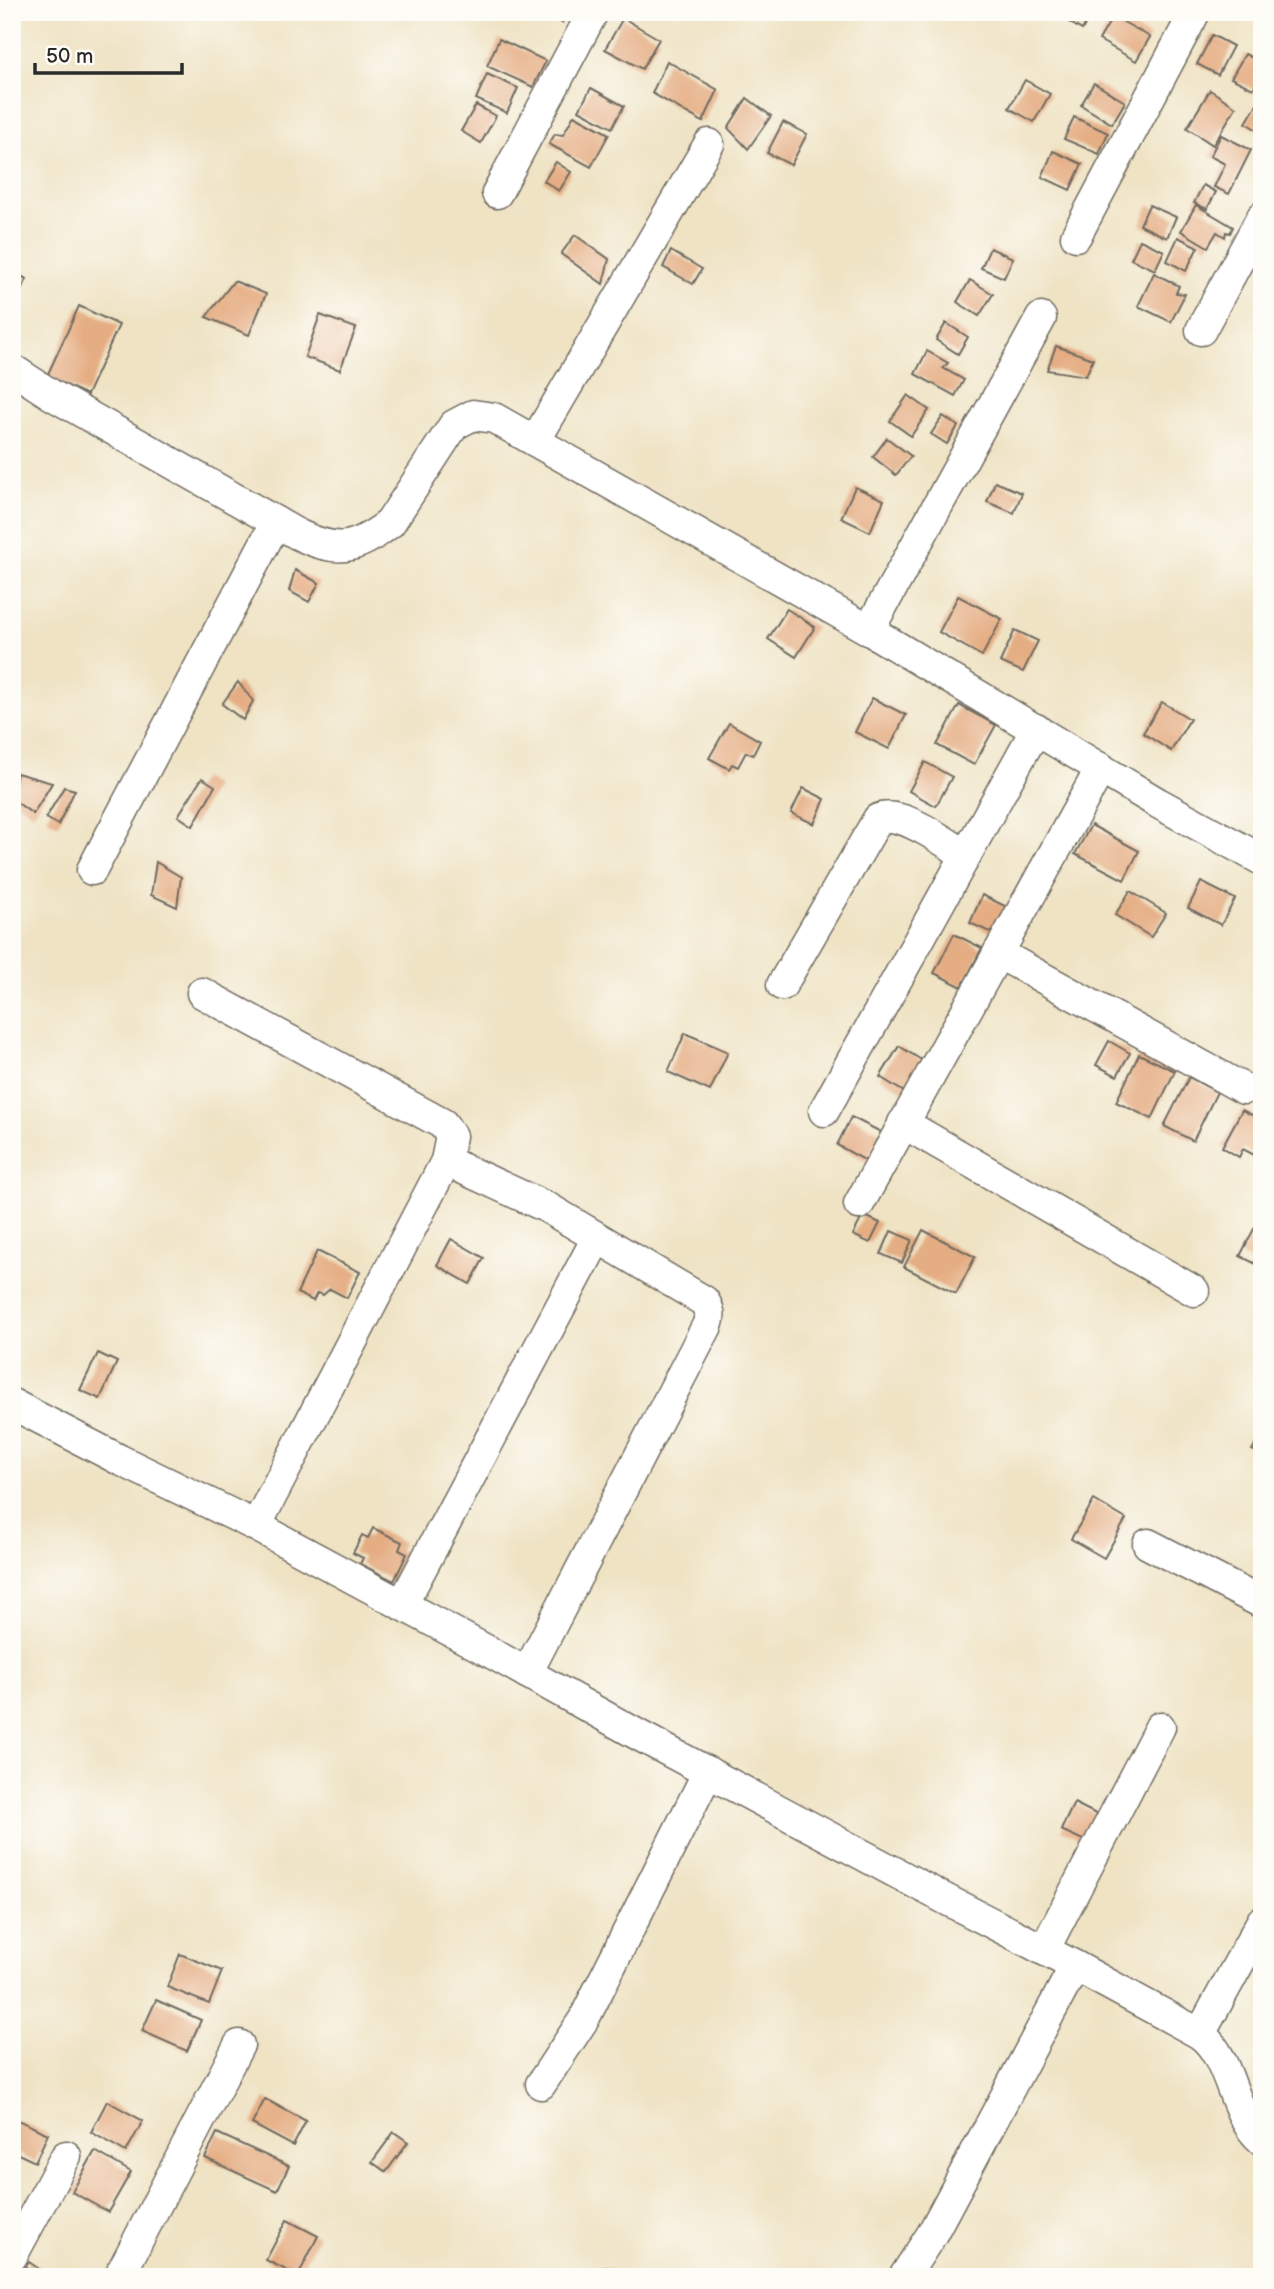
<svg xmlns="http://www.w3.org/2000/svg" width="1274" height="2289" font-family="'Balsamiq Sans',sans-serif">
<rect width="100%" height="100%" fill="#fdfcf7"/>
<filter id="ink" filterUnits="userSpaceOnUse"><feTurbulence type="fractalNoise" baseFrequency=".0143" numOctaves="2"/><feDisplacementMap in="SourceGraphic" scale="14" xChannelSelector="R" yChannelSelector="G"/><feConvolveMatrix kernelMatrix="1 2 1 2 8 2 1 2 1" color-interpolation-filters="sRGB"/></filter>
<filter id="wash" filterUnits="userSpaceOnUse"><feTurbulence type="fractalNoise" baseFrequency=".00686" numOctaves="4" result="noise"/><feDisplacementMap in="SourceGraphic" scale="28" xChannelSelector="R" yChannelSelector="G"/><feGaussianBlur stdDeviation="1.57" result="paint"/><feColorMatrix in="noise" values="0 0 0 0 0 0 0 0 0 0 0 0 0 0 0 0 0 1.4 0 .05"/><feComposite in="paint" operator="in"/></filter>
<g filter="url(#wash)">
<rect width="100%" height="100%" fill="#efe3c4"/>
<g id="blocks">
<g fill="#e5ad83">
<path d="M 540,12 L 567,12 L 562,23 Z"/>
<path d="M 1053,12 L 1092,12 L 1082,30 Z"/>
<path d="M 1241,12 L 1262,12 L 1262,25 Z"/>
<path d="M 1113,16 L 1150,37 L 1136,61 L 1099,40 Z"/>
<path d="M 623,18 L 659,39 L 642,69 L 605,49 Z"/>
<path d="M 1212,35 L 1233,46 L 1218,75 L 1197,64 Z"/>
<path d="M 499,39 L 546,61 L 533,87 L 487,66 Z"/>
<path d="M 1245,54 L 1262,63 L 1262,73 L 1253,89 L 1231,78 Z"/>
<path d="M 667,61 L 718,90 L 703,122 L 652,93 Z"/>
<path d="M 487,74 L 518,88 L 507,113 L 476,99 Z"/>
<path d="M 1025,80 L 1050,94 L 1034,122 L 1009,108 Z"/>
<path d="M 1094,83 L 1125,102 L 1112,124 L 1081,105 Z"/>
<path d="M 591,88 L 624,106 L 612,128 L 579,110 Z"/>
<path d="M 1210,90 L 1236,107 L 1213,145 L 1187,128 Z"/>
<path d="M 1262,96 L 1262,133 L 1246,123 Z"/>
<path d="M 747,98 L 771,116 L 748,149 L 728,128 Z"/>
<path d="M 476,105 L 496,116 L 481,143 L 461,131 Z"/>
<path d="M 574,115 L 609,134 L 591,167 L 549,144 L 555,134 L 563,135 Z"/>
<path d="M 1074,117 L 1108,133 L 1099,154 L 1064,139 Z"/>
<path d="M 783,122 L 807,134 L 791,165 L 767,153 Z"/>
<path d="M 1221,135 L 1251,150 L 1229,194 L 1214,187 L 1225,164 L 1210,156 Z"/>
<path d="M 1053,151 L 1082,164 L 1070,190 L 1042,177 Z"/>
<path d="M 556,162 L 571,172 L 559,191 L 544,181 Z"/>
<path d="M 1203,185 L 1216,192 L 1207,209 L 1194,203 Z"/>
<path d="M 1149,205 L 1176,217 L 1167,238 L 1140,225 Z"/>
<path d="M 1196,205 L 1233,227 L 1230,233 L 1226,232 L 1225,237 L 1217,232 L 1208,247 L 1181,231 Z"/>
<path d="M 575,235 L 609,259 L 603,284 L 561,254 Z"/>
<path d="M 1178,237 L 1198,247 L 1186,271 L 1167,261 Z"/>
<path d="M 1140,240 L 1164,251 L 1155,270 L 1131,259 Z"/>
<path d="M 990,248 L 1013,258 L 1004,278 L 981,268 Z"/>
<path d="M 671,251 L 702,269 L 693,284 L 663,267 Z"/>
<path d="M 12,272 L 27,279 L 12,309 Z"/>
<path d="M 1154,273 L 1179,286 L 1176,293 L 1185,294 L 1171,322 L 1138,306 Z"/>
<path d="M 970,280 L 993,294 L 979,316 L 957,302 Z"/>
<path d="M 234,281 L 266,294 L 249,335 L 206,317 Z"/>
<path d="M 79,306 L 119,325 L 87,395 L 47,376 Z"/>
<path d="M 320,315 L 356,328 L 340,370 L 305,357 Z"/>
<path d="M 946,323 L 968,337 L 958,354 L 936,340 Z"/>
<path d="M 1056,346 L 1093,359 L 1086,376 L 1047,370 Z"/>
<path d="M 927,351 L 948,363 L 943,368 L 964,380 L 955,396 L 915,374 Z"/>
<path d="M 908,395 L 929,410 L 911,436 L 890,421 Z"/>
<path d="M 943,416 L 958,426 L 947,444 L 931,434 Z"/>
<path d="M 887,438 L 911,456 L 896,475 L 873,457 Z"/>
<path d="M 995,482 L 1022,493 L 1014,513 L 987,502 Z"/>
<path d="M 855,487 L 884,500 L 870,532 L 841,518 Z"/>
<path d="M 295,570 L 319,583 L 309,602 L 289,591 Z"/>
<path d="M 958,596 L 1002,619 L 982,656 L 939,632 Z"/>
<path d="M 787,609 L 815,627 L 796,657 L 768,639 Z"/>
<path d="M 1015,630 L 1038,641 L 1023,672 L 1000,662 Z"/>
<path d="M 238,682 L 253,701 L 243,720 L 222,704 Z"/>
<path d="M 872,698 L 906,715 L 889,749 L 855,732 Z"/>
<path d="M 1162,702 L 1190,719 L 1171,751 L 1143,733 Z"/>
<path d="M 959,705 L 996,725 L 974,765 L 937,745 Z"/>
<path d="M 729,723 L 760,741 L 753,755 L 746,752 L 738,767 L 732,764 L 729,769 L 709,758 Z"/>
<path d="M 925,762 L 952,777 L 936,806 L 909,791 Z"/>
<path d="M 17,773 L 52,783 L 33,814 L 12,799 Z"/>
<path d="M 202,778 L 215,786 L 193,826 L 178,816 Z"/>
<path d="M 64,787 L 75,790 L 58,825 L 46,818 Z"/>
<path d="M 803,788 L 825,799 L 814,824 L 791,813 Z"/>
<path d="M 1091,825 L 1139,851 L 1124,880 L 1075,854 Z"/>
<path d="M 156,862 L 181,877 L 177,907 L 151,895 Z"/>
<path d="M 1201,882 L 1235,899 L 1221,925 L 1188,908 Z"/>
<path d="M 1130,891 L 1166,913 L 1151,937 L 1115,915 Z"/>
<path d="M 982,895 L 1007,907 L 994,934 L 970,923 Z"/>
<path d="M 954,934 L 982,948 L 962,987 L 934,973 Z"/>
<path d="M 685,1033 L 728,1052 L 710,1091 L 668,1072 Z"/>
<path d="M 1109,1041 L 1130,1053 L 1117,1076 L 1096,1065 Z"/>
<path d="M 899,1046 L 928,1064 L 909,1095 L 880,1077 Z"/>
<path d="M 1139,1054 L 1175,1071 L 1152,1119 L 1116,1102 Z"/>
<path d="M 1189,1077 L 1217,1092 L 1193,1141 L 1164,1126 Z"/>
<path d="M 1242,1110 L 1262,1120 L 1262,1159 L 1243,1149 L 1239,1157 L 1222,1147 Z"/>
<path d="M 851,1117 L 881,1132 L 866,1161 L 837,1145 Z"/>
<path d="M 863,1215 L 880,1223 L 870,1243 L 853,1235 Z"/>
<path d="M 1258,1221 L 1262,1223 L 1262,1267 L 1240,1256 Z"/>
<path d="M 923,1230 L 975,1257 L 956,1294 L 904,1267 Z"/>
<path d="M 891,1231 L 912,1240 L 902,1263 L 881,1254 Z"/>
<path d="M 451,1239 L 484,1258 L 470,1284 L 437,1265 Z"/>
<path d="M 317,1251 L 360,1272 L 347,1298 L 330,1289 L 323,1295 L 317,1293 L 313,1301 L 297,1293 Z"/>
<path d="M 98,1353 L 117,1362 L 100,1399 L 80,1390 Z"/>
<path d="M 1262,1432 L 1262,1455 L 1252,1450 Z"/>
<path d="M 1094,1500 L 1126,1519 L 1104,1558 L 1071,1539 Z"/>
<path d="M 373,1528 L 402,1542 L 399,1550 L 407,1554 L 394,1581 L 360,1564 L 363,1558 L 353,1553 L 362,1535 L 368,1538 Z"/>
<path d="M 1074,1803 L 1098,1815 L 1085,1841 L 1061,1830 Z"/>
<path d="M 180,1954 L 222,1971 L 209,2004 L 167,1987 Z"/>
<path d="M 156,2000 L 201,2020 L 187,2051 L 142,2031 Z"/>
<path d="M 265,2099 L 306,2121 L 293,2146 L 252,2124 Z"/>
<path d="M 107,2101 L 143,2121 L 126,2152 L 91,2132 Z"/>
<path d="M 18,2120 L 48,2134 L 35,2162 L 12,2151 L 12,2132 Z"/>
<path d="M 394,2132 L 408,2142 L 386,2172 L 372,2162 Z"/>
<path d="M 217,2133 L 289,2166 L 277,2191 L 205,2158 Z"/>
<path d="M 95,2151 L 131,2172 L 108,2212 L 72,2192 Z"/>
<path d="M 287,2220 L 318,2236 L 298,2276 L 266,2260 Z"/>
<path d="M 29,2262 L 51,2277 L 19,2277 Z"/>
<path d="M 605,2267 L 624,2277 L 600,2277 Z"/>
</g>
</g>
</g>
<g filter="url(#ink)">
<use href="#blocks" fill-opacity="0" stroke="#706b61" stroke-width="2"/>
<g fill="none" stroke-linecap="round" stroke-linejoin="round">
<defs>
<g id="minor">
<path d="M 497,193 L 593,12"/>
<path d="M 1076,236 L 1195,12"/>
<path d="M 1201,330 L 1262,217"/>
<path d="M 12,369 L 52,395 L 297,534 C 337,553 354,551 390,523 L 454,425 L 473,415 L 494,418 L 869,630 L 1158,803 L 1262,860"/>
<path d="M 535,441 L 709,144"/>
<path d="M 869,630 L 1041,318"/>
<path d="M 92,870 L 276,522"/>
<path d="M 998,953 L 1244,1089"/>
<path d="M 782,985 L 878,819 C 902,809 945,843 966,855"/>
<path d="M 202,993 L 443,1124 L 451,1136 L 446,1161 L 256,1526"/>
<path d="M 824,1111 L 1036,729"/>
<path d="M 903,1123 L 1194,1291"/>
<path d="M 446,1161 L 548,1208 L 704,1301 C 710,1310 711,1316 707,1326 L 527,1673"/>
<path d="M 859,1204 L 1101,768"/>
<path d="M 12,1404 L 120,1460 L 256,1526 L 486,1650 L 642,1737 L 949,1901 L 1075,1966 L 1200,2034 C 1233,2059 1230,2113 1262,2140"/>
<path d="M 1148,1544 L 1262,1603"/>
<path d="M 402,1605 L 597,1238"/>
<path d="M 1044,1950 L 1160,1727"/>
<path d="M 1200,2034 L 1262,1921"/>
<path d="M 541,2084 L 584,2019 L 708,1772"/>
<path d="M 12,2256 L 66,2156"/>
<path d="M 119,2277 L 239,2045"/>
<path d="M 904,2277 L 932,2234 L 1075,1966"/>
</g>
</defs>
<use href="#minor" stroke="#706b61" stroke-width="33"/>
<use href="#minor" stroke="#fff" stroke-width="30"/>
</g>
</g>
<rect width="1274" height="2289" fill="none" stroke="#fdfcf7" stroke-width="42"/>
<path d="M35 63v10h147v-10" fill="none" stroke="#2b2b2b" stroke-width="3.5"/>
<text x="46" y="63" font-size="21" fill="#2b2b2b" stroke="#fdfcf7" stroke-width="5" paint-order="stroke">50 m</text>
</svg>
